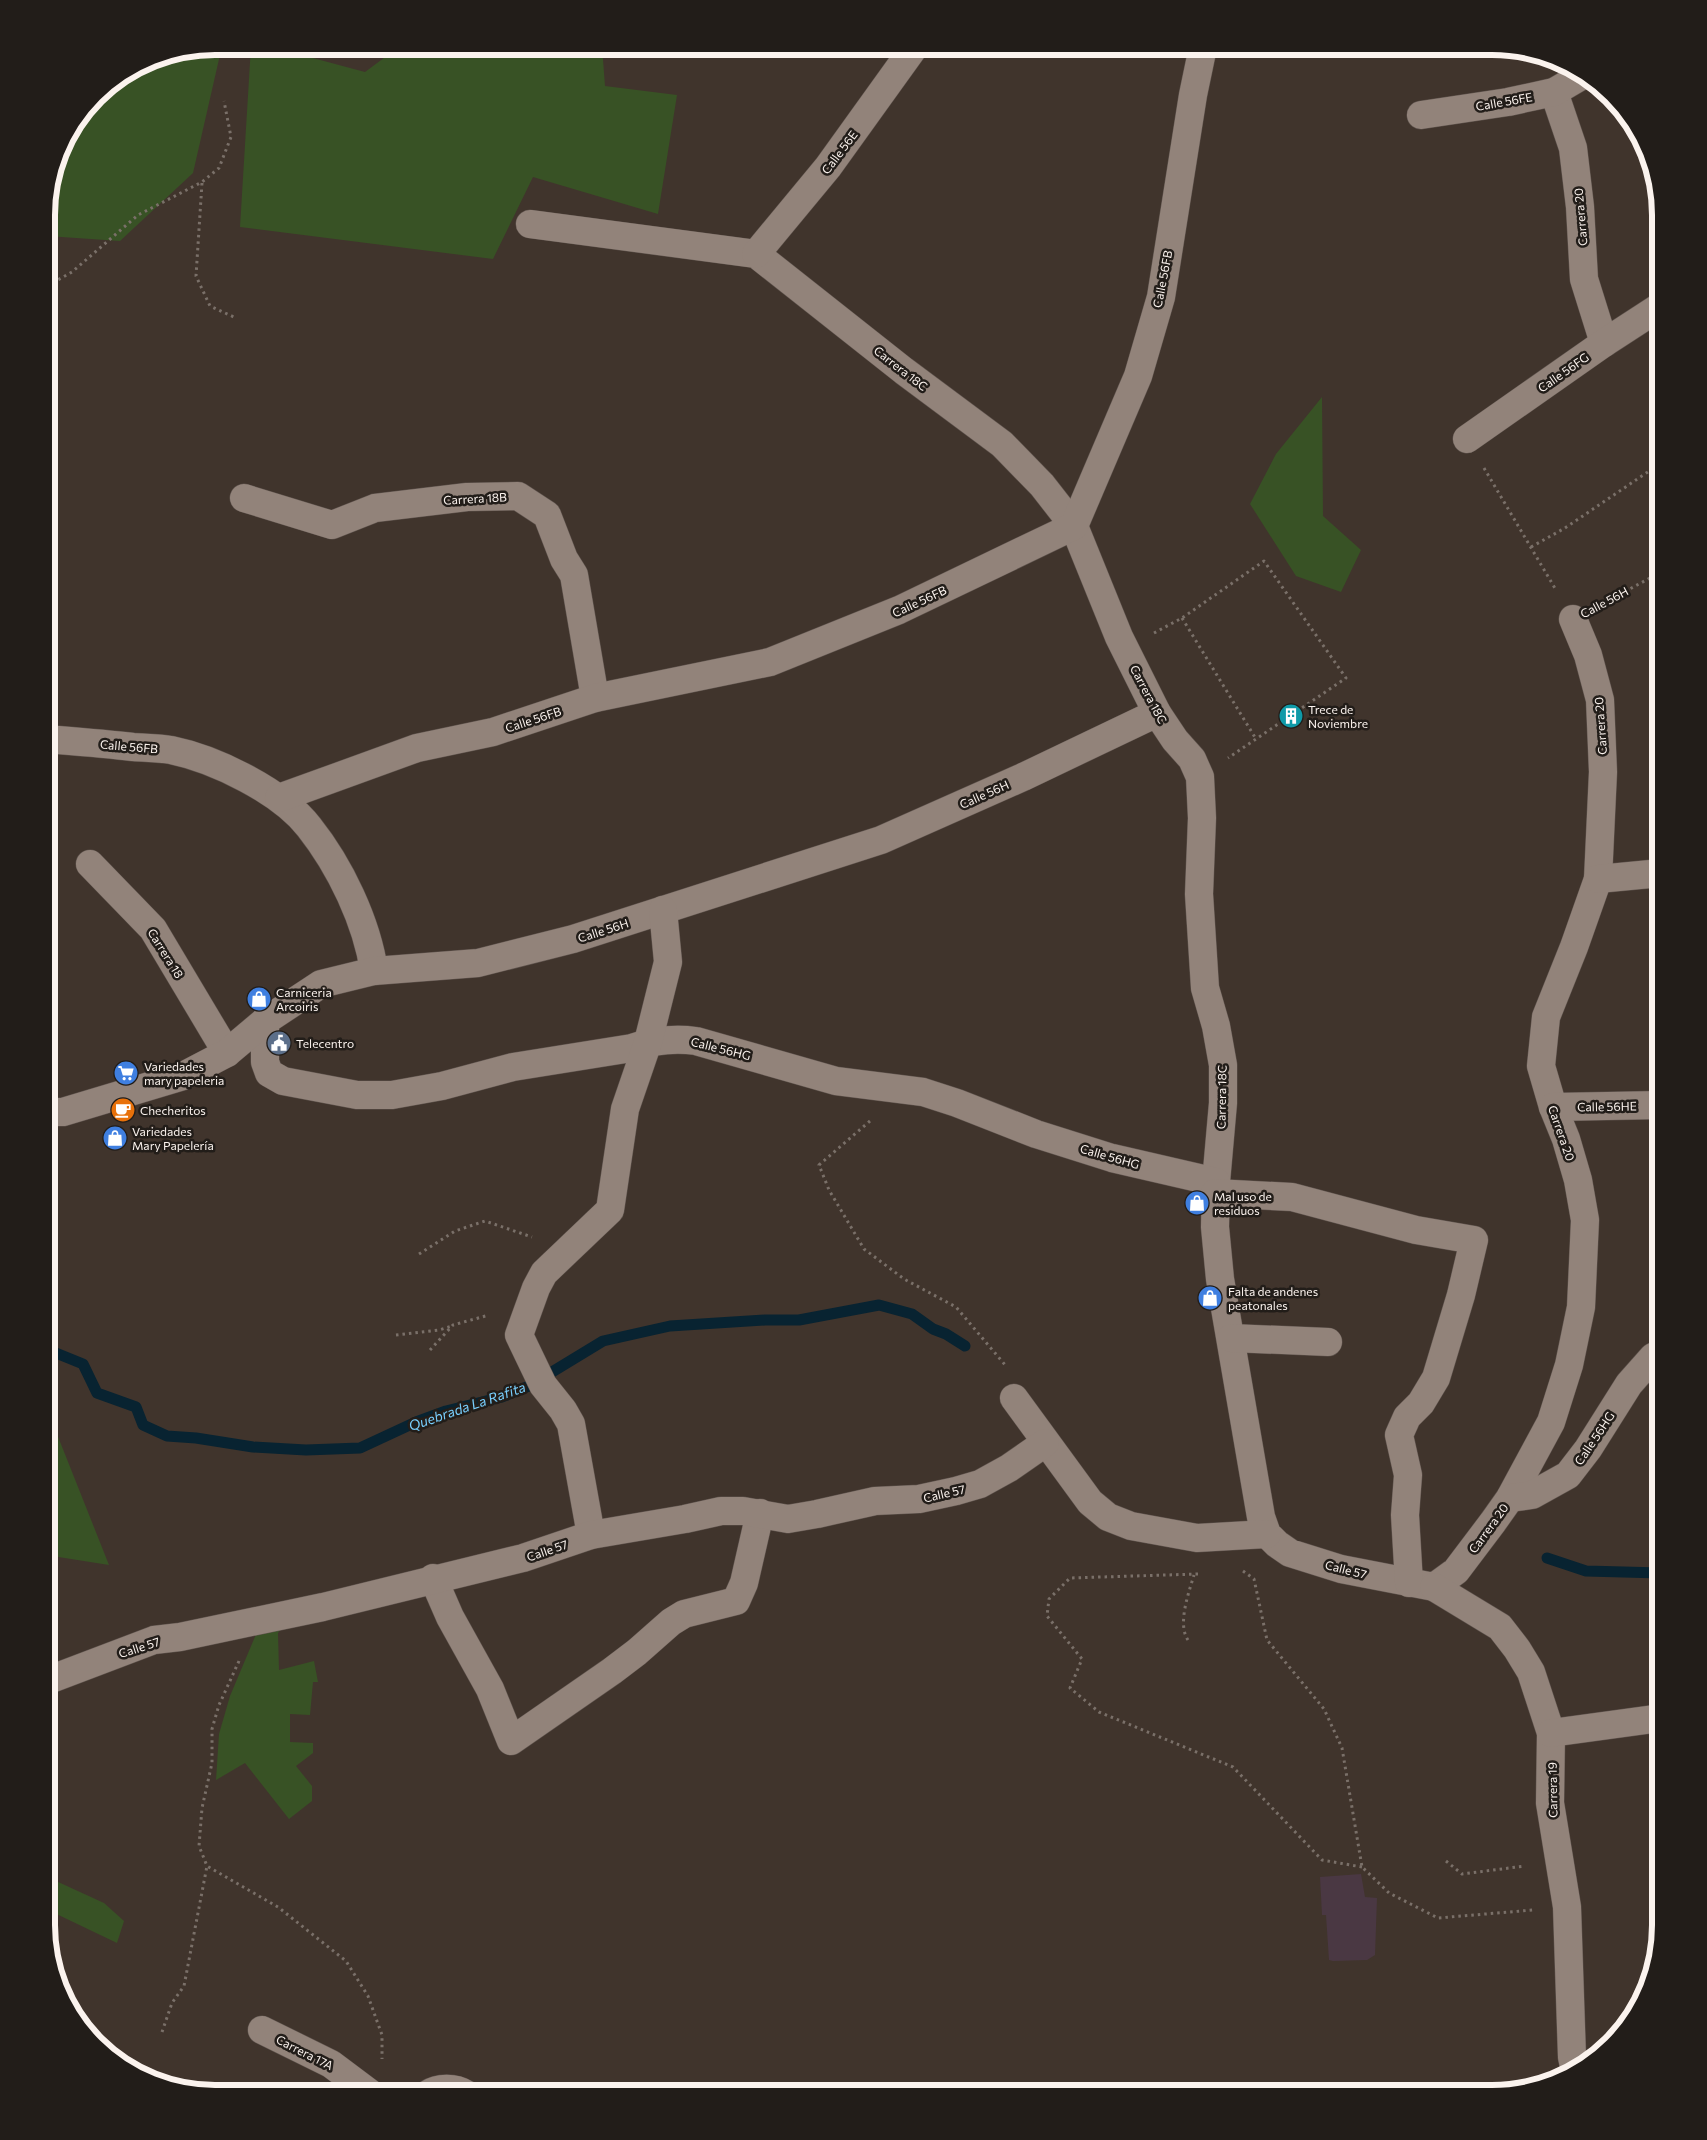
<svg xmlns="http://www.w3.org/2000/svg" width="1707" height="2140" font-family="Commissioner,sans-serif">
<rect width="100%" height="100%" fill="#40342c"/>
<path fill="#4a3843" d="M 1361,1874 L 1365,1897 L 1377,1898 L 1375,1955 L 1367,1960 L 1333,1961 L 1329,1960 L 1326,1915 L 1322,1915 L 1320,1877 Z"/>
<g fill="#385225">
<path d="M 215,46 L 222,46 L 193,173 L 120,241 L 47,236 L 47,203 L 64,140 L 103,88 L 151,59 Z"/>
<path d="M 251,46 L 268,46 L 365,72 L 400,46 L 602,46 L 605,86 L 677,95 L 658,214 L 533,177 L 493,259 L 240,227 Z"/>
<path d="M 1322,397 L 1323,516 L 1361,550 L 1341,592 L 1296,576 L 1250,504 L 1276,454 Z"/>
<path d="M 49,1414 L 109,1565 L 46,1555 L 46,1415 Z"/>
<path d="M 286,1622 L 278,1633 L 279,1670 L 314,1661 L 318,1682 L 313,1682 L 310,1715 L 290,1714 L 290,1742 L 313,1743 L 313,1753 L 296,1766 L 312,1786 L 312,1801 L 289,1819 L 245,1763 L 216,1780 L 219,1734 L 230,1696 L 257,1632 Z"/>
<path d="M 56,1881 L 104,1903 L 124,1921 L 117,1943 L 46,1909 L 46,1892 Z"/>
</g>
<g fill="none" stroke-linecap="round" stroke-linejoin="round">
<g stroke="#082331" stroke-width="11">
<path d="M 46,1346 L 51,1351 L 83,1364 L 97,1393 L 136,1407 L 143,1425 L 167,1436 L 196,1438 L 253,1447 L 306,1450 L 360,1448 L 416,1422 L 446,1411 L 502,1397 L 529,1386 L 603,1341 L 670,1326 L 765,1320 L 799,1320 L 879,1305 L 912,1314 L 933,1329 L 946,1334 L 965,1346"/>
<path d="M 1547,1558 L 1586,1571 L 1661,1573"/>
</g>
<defs>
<g id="minor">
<path d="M 1554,92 L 1573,148 L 1580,207 L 1584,279 L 1604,343"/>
<path d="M 1421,115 L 1508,102 L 1554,92 L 1583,75"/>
<path d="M 530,224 L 756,254 L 904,371 L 1002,444 L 1042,485 L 1074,526 L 1119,637 L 1157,713 L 1175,740 L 1192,759 L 1200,777 L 1202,818 L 1199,894 L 1205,988 L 1216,1026 L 1223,1065 L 1223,1103 L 1216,1182 L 1215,1227 L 1220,1279 L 1261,1517 L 1267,1534 L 1277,1544 L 1290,1553 L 1341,1569 L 1434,1587 L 1456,1571 L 1493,1522 L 1510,1498 L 1551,1422 L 1569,1365 L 1581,1307 L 1585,1220 L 1578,1180 L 1566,1139 L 1553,1107 L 1541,1066 L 1546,1017 L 1574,947 L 1598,879 L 1603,772 L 1600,700 L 1588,655 L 1573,619"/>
<path d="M 756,254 L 828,167 L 915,46"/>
<path d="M 1467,439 L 1604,343 L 1661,306"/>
<path d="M 244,498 L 332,525 L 375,508 L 467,497 L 518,496 L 547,515 L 564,559 L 574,575 L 595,698"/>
<path d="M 58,740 C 83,742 108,744 133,747 C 146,748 159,748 171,750 C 215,759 281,791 309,827 C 340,866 367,922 374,971"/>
<path d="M 279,798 L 417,748 L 493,732 L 595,698 L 770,662 L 899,610 L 1074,526 L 1138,376 L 1161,297 L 1193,95 L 1203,47"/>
<path d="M 90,864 L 153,929 L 227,1053"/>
<path d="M 1598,879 L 1661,873"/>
<path d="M 265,1021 L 265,1062 L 269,1073 L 283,1081 L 357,1095 L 392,1095 L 442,1086 L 513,1067 L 632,1048 C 654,1040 674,1038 696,1041 L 836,1081 L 923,1092 L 957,1103 L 1036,1134 L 1112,1158 L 1216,1182"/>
<path d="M 1553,1107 L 1661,1105"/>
<path d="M 46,1112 L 63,1112 L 183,1076 L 227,1053 L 265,1021 L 321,984 L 374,971 L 478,963 L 573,939 L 881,840 L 1023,777 L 1157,713"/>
<path d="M 1215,1193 L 1292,1197 L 1416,1230 L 1474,1240 L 1461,1295 L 1436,1378 L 1421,1403 L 1407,1417 L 1399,1435 L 1408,1475 L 1405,1515 L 1409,1583"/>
<path d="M 1231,1338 L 1328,1342"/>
<path d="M 1014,1398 L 1090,1502 L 1108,1517 L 1131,1526 L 1197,1538 L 1267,1534"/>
<path d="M 1510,1498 L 1532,1495 L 1568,1475 L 1588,1449 L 1629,1384 L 1653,1357 L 1661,1353"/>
<path d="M 591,1535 L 571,1424 L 563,1410 L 543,1385 L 519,1335 L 536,1288 L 544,1273 L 610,1210 L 625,1109 L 648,1042 L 668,962 L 663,910"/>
<path d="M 433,1578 L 450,1617 L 490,1689 L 511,1741 L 612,1671 L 637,1652 L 671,1622 L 684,1614 L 736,1601 L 744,1583 L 760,1513"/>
<path d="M 1434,1587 L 1500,1627 L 1517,1649 L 1531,1672 L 1551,1733 L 1550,1803 L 1567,1907 L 1572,2057 L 1575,2071"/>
<path d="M 46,1681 L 154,1640 L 180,1637 L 323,1607 L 523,1558 L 591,1535 L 685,1519 L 721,1511 L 743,1511 L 788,1519 L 817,1514 L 875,1501 L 919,1499 L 956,1491 L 980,1484 L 1009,1468 L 1045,1443"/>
<path d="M 1551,1733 L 1661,1718"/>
<path d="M 262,2030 L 331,2064 L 371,2094"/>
<path d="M 428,2094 C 438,2087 455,2087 466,2094"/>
</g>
</defs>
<use href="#minor" stroke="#5e534d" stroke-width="29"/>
<g stroke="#7a7069" stroke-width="3" stroke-dasharray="2.5 4" stroke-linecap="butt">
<path d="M 202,183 L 196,276 L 210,306 L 236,318"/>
<path d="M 47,286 L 72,272 L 138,215 L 202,182 L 219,168 L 231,137 L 224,101"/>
<path d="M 1484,468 L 1556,590"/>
<path d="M 1531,547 L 1565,528 L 1661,463"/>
<path d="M 1602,604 L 1661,572"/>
<path d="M 1182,618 L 1256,739"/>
<path d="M 1154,633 L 1182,618 L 1264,561 L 1346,678 L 1228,758"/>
<path d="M 870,1121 L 819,1165 L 829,1190 L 864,1249 L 904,1279 L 956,1307 L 1006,1366"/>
<path d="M 419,1254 L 455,1231 L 485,1221 L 532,1237"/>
<path d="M 396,1335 L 439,1330 L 452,1326"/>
<path d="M 430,1350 L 453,1325 L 489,1315"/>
<path d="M 1243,1571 L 1254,1579 L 1267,1640 L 1324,1709 L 1342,1748 L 1362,1867 L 1389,1893 L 1438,1918 L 1533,1910"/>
<path d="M 1198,1574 L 1070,1578 L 1049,1599 L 1047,1616 L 1082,1659 L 1070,1688 L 1099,1712 L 1233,1767 L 1322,1860 L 1362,1867"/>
<path d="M 1188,1640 C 1177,1624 1189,1592 1194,1575"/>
<path d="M 239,1661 L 219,1705 L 212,1729 L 212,1763 L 202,1808 L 199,1846 L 207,1866 L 278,1907 L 346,1961 L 368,1996 L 382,2035 L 382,2059"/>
<path d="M 1446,1861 L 1462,1874 L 1525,1866"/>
<path d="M 162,2032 L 172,2003 L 184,1986 L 207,1866"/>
</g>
<use href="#minor" stroke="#92837a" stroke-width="28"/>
</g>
<defs>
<symbol id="building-disc" viewBox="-11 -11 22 22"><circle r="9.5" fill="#0f9aa8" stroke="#221d19"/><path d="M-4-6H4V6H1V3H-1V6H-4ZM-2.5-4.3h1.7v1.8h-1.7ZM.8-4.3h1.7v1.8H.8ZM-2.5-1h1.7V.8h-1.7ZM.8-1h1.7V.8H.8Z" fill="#fff"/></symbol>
<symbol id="shop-disc" viewBox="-11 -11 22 22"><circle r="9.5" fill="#3f7fe0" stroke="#221d19"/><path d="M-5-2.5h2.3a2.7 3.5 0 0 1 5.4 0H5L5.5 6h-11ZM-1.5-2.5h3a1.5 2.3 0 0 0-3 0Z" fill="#fff"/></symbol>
<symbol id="civic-disc" viewBox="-11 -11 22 22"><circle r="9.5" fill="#5c6f8a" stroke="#221d19"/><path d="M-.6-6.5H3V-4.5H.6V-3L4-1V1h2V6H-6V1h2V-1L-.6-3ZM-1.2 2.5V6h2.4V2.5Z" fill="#fff"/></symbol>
<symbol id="supermarket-disc" viewBox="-11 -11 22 22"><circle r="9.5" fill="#3f7fe0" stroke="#221d19"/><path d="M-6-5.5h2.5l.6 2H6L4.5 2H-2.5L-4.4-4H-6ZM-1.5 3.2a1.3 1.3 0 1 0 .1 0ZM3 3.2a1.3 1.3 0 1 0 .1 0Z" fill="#fff"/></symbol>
<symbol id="cafe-disc" viewBox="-11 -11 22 22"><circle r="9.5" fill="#e8710a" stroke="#221d19"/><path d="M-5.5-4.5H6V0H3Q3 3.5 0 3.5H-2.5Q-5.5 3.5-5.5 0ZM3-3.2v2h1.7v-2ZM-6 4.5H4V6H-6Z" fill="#fff"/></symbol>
</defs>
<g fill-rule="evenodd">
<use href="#building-disc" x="1277" y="702" width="28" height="28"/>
<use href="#shop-disc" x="245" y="985" width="28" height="28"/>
<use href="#civic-disc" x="265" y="1029" width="28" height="28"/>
<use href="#supermarket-disc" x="112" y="1059" width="28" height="28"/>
<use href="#cafe-disc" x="109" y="1096" width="28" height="28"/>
<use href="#shop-disc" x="101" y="1124" width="28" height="28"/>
<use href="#shop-disc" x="1183" y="1189" width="28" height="28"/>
<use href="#shop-disc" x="1196" y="1284" width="28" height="28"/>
</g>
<g text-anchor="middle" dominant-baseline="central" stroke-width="5" stroke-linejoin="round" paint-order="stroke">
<g font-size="12" fill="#fbf3ee" stroke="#221d19">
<text transform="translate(1504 101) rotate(-10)">Calle 56FE</text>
<text transform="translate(839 152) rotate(-53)">Calle 56E</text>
<text transform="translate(1580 217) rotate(-95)">Carrera 20</text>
<text transform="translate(1162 279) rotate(-79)">Calle 56FB</text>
<text transform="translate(901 368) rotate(38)">Carrera 18C</text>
<text transform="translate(1563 372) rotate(-35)">Calle 56FG</text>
<text transform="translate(475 498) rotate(-3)">Carrera 18B</text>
<text transform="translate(919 601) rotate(-25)">Calle 56FB</text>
<text transform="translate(1604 602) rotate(-28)">Calle 56H</text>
<text transform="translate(1149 694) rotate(62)">Carrera 18C</text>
<text transform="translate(533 719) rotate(-18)">Calle 56FB</text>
<text transform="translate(1600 726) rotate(-94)">Carrera 20</text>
<text transform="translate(129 746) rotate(5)">Calle 56FB</text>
<text transform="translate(984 794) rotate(-24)">Calle 56H</text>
<text transform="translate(603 930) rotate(-18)">Calle 56H</text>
<text transform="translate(166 953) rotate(58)">Carrera 18</text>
<text transform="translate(721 1048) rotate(14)">Calle 56HG</text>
<text transform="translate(1221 1097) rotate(-89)">Carrera 18C</text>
<text transform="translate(1607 1106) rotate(-1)">Calle 56HE</text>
<text transform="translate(1562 1133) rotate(71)">Carrera 20</text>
<text transform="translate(1110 1156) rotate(16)">Calle 56HG</text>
<text transform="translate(1594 1438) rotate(-56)">Calle 56HG</text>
<text transform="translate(944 1493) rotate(-13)">Calle 57</text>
<text transform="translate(1488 1528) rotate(-54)">Carrera 20</text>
<text transform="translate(547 1550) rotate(-19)">Calle 57</text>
<text transform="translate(1346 1569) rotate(14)">Calle 57</text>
<text transform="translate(139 1647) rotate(-18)">Calle 57</text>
<text transform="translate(1552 1790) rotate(-91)">Carrera 19</text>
<text transform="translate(305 2052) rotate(27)">Carrera 17A</text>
</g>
<g font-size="12" fill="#fbf3ee" stroke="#221d19" text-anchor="start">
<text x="1308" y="709">Trece de<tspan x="1308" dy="14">Noviembre</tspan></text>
<text x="276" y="992">Carniceria<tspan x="276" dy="14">Arcoiris</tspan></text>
<text x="296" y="1043">Telecentro</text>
<text x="144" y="1066">Variedades<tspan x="144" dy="14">mary papeleria</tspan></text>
<text x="140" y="1110">Checheritos</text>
<text x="132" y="1131">Variedades<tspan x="132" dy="14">Mary Papelería</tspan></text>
<text x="1214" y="1196">Mal uso de<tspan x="1214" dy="14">residuos</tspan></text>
<text x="1228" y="1291">Falta de andenes<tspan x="1228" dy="14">peatonales</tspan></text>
</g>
<g font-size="14" font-style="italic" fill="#78cffe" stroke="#221d19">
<text transform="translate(467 1406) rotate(-19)">Quebrada La Rafita</text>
</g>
</g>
<path d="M0 0H1707V2140H0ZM215 55H1492A160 160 0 0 1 1652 215V1925A160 160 0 0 1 1492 2085H215A160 160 0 0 1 55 1925V215A160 160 0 0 1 215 55Z" fill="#221d19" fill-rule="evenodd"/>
<path fill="none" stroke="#fbf3ee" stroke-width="6" d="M215 55H1492A160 160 0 0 1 1652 215V1925A160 160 0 0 1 1492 2085H215A160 160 0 0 1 55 1925V215A160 160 0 0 1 215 55Z"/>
</svg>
